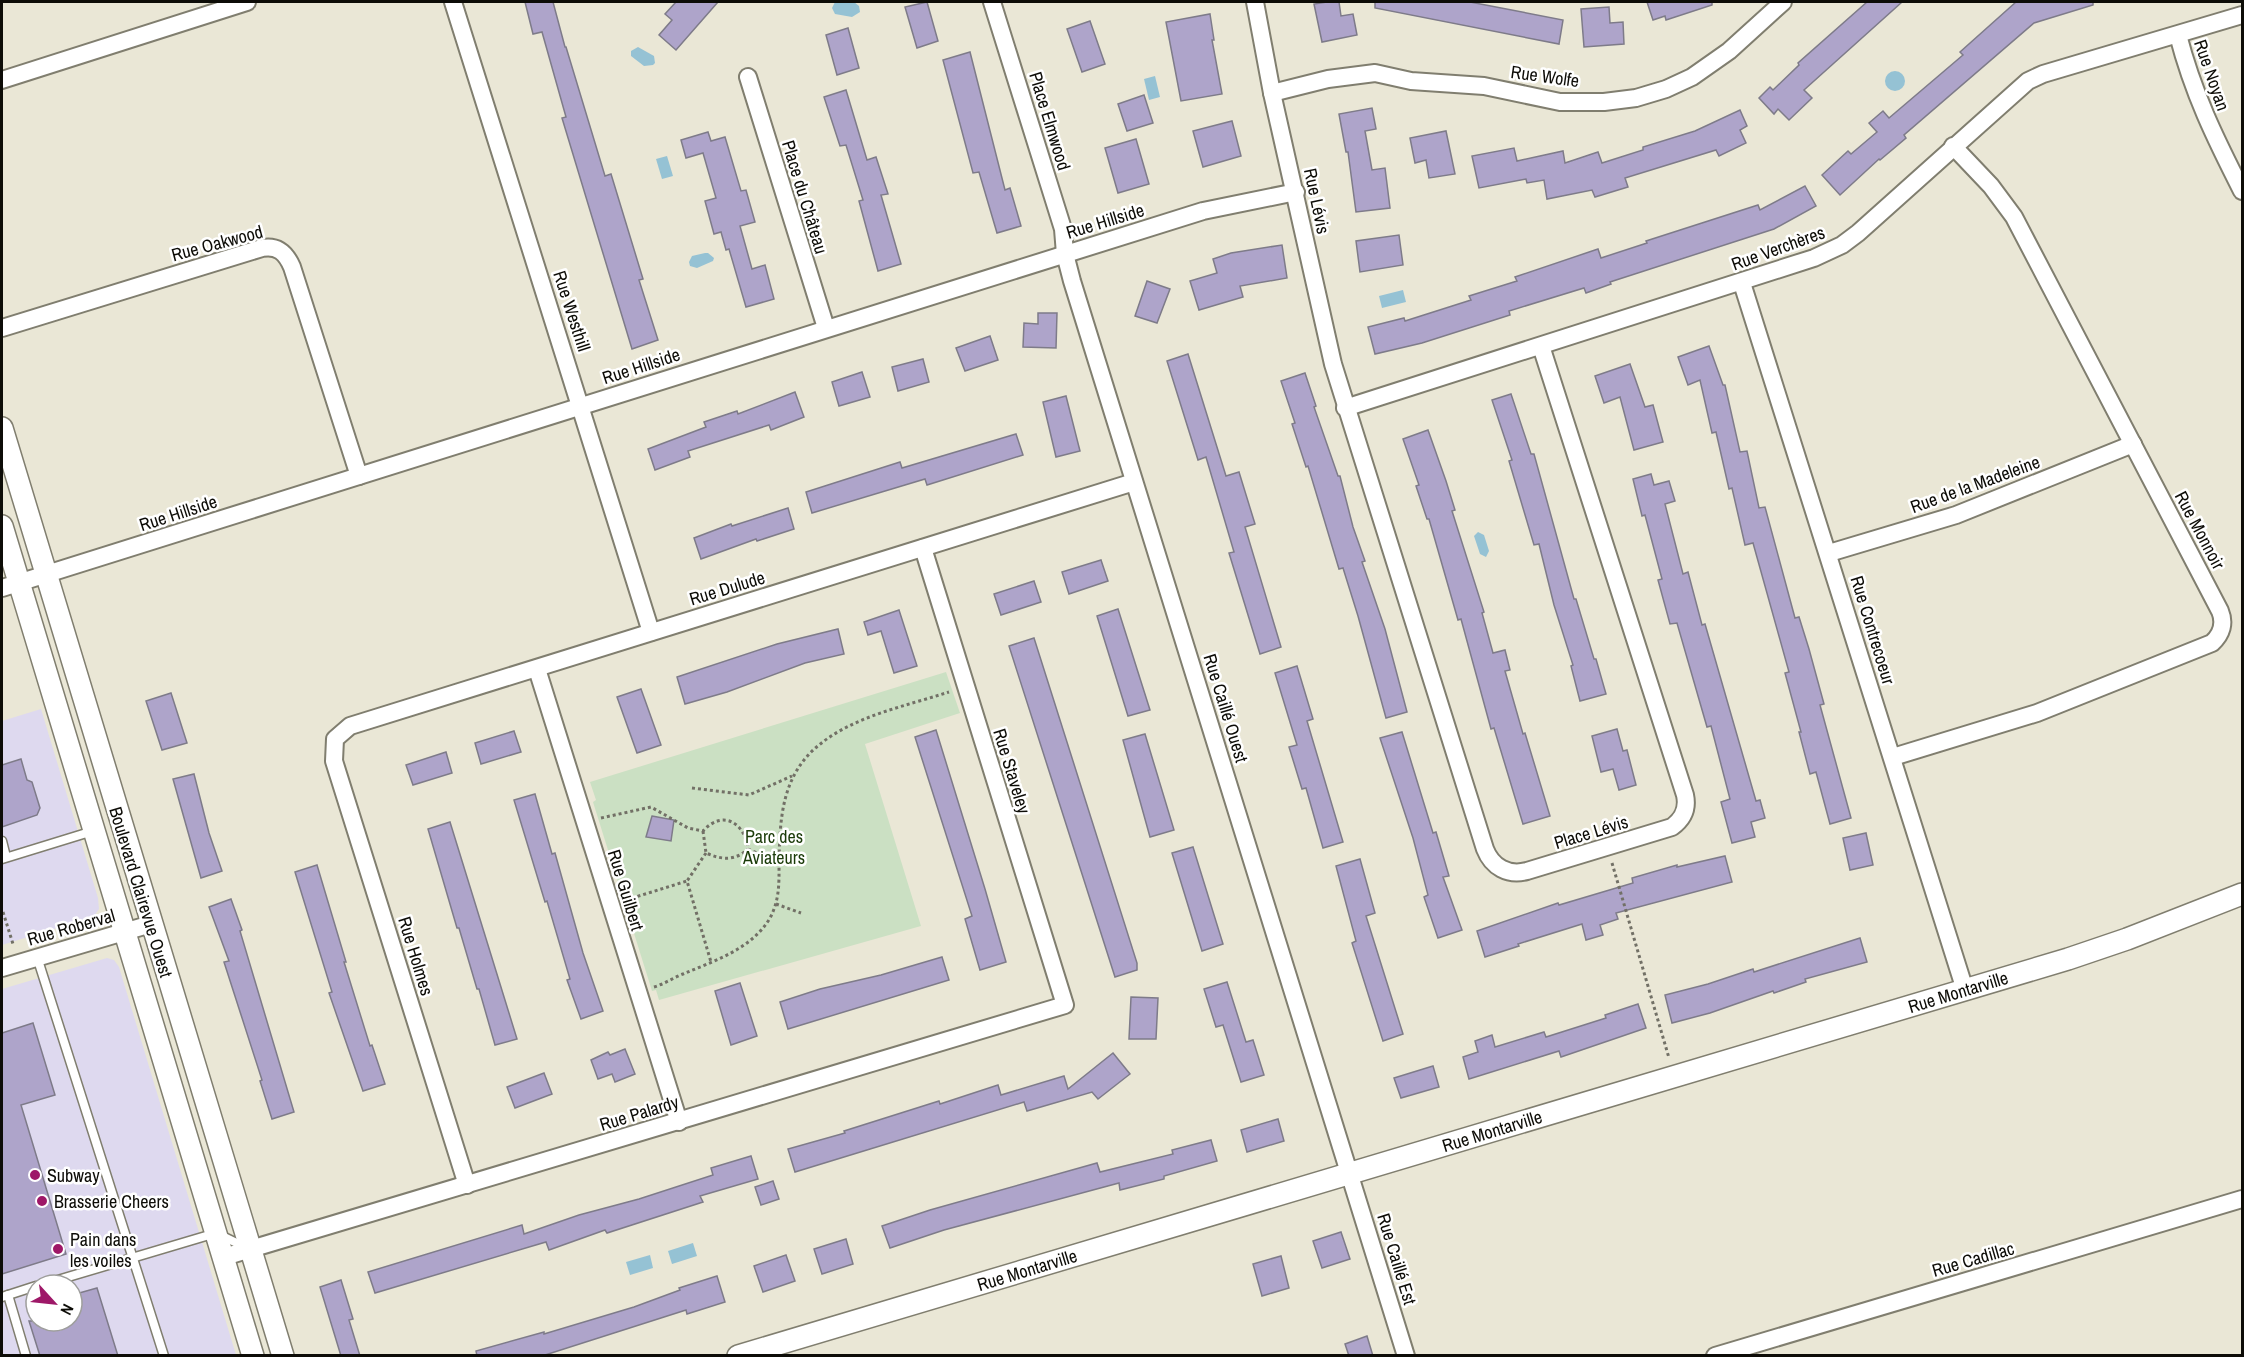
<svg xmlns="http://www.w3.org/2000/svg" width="2244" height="1357" font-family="'Archivo Narrow',sans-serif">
<rect width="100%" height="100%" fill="#eae7d6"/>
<g fill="#ded9ef" fill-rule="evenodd">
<path d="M 41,709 L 98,898 L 99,909 L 94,916 L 86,919 L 2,945 L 2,721 Z"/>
<path d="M 107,958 L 114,960 L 119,967 L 236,1355 L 2,1356 L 2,989 ZM 36,1285 L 72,1285 L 72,1321 L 36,1321 Z"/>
</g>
<path fill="#cbe0c3" d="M 946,672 L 960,713 L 865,744 L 921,926 L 659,1000 L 656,990 L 652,991 L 593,802 L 596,800 L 590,782 Z"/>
<g fill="#95c2d4">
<path d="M 835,2 L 854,2 L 859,6 L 860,12 L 852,17 L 835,14 L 832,8 Z"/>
<path d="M 638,47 L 654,56 L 655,63 L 653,65 L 644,66 L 631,56 L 631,51 Z"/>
<circle cx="1895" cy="81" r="10"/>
<path d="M 1155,76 L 1160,97 L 1149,100 L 1144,79 Z"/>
<path d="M 667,156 L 673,176 L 662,179 L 656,159 Z"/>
<path d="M 705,253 L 708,253 L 714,258 L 713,261 L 697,268 L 690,266 L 689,262 L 692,256 Z"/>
<path d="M 1403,290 L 1406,302 L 1382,308 L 1379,296 Z"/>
<path d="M 1478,532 L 1484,535 L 1489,551 L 1486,557 L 1480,554 L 1474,536 Z"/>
<path d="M 693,1243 L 697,1256 L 672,1264 L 668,1251 Z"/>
<path d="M 650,1255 L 653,1268 L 630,1275 L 626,1262 Z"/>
</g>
<g fill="#aea4ca" stroke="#7e7b89" stroke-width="1.5">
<path d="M 525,2 L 553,2 L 565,47 L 566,47 L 605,176 L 611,174 L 643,279 L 639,280 L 658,340 L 632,349 L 562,118 L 566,117 L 542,32 L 533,34 Z"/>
<path d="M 676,2 L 718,2 L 676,50 L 659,35 L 672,20 L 665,14 Z"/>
<path d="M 927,2 L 938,41 L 917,48 L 905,7 Z"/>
<path d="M 1327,2 L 1339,2 L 1341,16 L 1353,14 L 1357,35 L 1322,42 L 1314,4 Z"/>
<path d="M 1375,2 L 1470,2 L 1563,20 L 1559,44 L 1375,8 Z"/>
<path d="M 1647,2 L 1712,2 L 1712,5 L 1666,20 L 1665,16 L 1653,20 Z"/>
<path d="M 1867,2 L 1902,2 L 1804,90 L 1812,98 L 1789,120 L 1778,109 L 1774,114 L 1759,98 L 1770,87 L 1773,90 L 1799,65 L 1798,63 Z"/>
<path d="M 2016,2 L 2093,2 L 2093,5 L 2034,23 L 1904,135 L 1906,138 L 1880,160 L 1879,159 L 1840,195 L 1822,175 L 1848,151 L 1851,154 L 1877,132 L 1869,123 L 1883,111 L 1889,118 L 1963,55 L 1960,52 Z"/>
<path d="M 1609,7 L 1610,23 L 1623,22 L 1624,44 L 1584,47 L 1581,9 Z"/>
<path d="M 1210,14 L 1214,40 L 1212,40 L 1222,94 L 1181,101 L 1166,22 Z"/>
<path d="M 1090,21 L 1105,64 L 1082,72 L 1067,29 Z"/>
<path d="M 848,28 L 859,68 L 837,75 L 826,35 Z"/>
<path d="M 970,52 L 1005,190 L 1010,188 L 1021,226 L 997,233 L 979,172 L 973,173 L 943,60 Z"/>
<path d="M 846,90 L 867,160 L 876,157 L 888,194 L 881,195 L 901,264 L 878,271 L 859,201 L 863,200 L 846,145 L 840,146 L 824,97 Z"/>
<path d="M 1144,95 L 1153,123 L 1127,131 L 1118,104 Z"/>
<path d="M 1372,108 L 1376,129 L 1365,131 L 1372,170 L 1385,168 L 1390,208 L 1356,212 L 1348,152 L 1346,152 L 1339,114 Z"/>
<path d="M 1740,110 L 1747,126 L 1740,130 L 1746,143 L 1719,156 L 1716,150 L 1625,178 L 1628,187 L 1595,197 L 1592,190 L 1547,199 L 1544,180 L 1527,183 L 1526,179 L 1479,188 L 1472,156 L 1514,148 L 1517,161 L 1563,151 L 1565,163 L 1598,152 L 1602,163 L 1643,150 L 1643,147 L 1695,131 Z"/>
<path d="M 1232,121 L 1241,156 L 1203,167 L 1193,131 Z"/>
<path d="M 1446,131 L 1455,174 L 1429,178 L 1426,160 L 1415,163 L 1410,138 Z"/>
<path d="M 708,132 L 711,141 L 725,137 L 741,191 L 746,190 L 755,222 L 740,226 L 752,269 L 765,265 L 774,299 L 746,307 L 729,249 L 726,250 L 721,232 L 714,234 L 705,201 L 716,198 L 703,153 L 686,158 L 681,140 Z"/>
<path d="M 1136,139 L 1149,184 L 1118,193 L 1105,148 Z"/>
<path d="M 1805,186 L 1816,206 L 1774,229 L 1610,282 L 1611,284 L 1586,293 L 1584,288 L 1509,311 L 1510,315 L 1422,343 L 1375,354 L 1368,327 L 1404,318 L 1405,321 L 1471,300 L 1469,296 L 1517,281 L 1515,277 L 1598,249 L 1601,258 L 1647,243 L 1646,241 L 1758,205 L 1760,210 Z"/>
<path d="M 1399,235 L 1403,265 L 1360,272 L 1356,241 Z"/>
<path d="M 1282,245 L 1287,278 L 1240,286 L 1243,297 L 1199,310 L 1190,281 L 1217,273 L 1213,259 L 1231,253 Z"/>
<path d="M 1147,281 L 1170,289 L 1157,323 L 1135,316 Z"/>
<path d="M 1038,313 L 1057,313 L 1056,348 L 1023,347 L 1024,323 L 1038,324 Z"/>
<path d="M 990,336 L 998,360 L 965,371 L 956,348 Z"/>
<path d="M 1709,346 L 1723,385 L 1725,385 L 1740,452 L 1747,451 L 1759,508 L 1765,507 L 1795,618 L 1799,617 L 1809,649 L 1824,704 L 1820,705 L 1851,818 L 1830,824 L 1816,772 L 1810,774 L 1799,732 L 1801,732 L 1785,673 L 1789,672 L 1753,543 L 1745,545 L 1732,488 L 1729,489 L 1716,432 L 1712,433 L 1700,380 L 1688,385 L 1678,357 Z"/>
<path d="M 1188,354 L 1226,476 L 1239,472 L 1255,524 L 1245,527 L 1281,647 L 1260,654 L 1229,553 L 1234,552 L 1206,457 L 1198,460 L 1167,361 Z"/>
<path d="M 923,359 L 929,382 L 898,391 L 892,367 Z"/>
<path d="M 1630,364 L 1645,407 L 1653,405 L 1663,442 L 1634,450 L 1620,397 L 1604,403 L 1595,376 Z"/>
<path d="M 862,372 L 870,397 L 839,406 L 832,382 Z"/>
<path d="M 1305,373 L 1316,406 L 1314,407 L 1338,476 L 1340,476 L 1353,527 L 1365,561 L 1362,562 L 1385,629 L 1407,712 L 1386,718 L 1358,616 L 1343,568 L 1339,569 L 1308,466 L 1306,467 L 1292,424 L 1295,423 L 1281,381 Z"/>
<path d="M 795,392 L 804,417 L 771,430 L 769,425 L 688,451 L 690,457 L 655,470 L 648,449 L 706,427 L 704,422 L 737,411 L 738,414 Z"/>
<path d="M 1511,394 L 1531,454 L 1534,454 L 1574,599 L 1576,599 L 1594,659 L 1596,659 L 1606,694 L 1580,701 L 1571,666 L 1573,665 L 1554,605 L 1539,544 L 1534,545 L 1509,461 L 1512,460 L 1492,400 Z"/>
<path d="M 1066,396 L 1080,451 L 1056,457 L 1043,402 Z"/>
<path d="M 1428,430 L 1446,481 L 1455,510 L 1452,511 L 1484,612 L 1482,613 L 1493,653 L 1505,650 L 1510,670 L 1505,671 L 1523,734 L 1525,733 L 1550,816 L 1523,824 L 1494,728 L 1491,729 L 1461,619 L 1458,620 L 1429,519 L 1427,519 L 1416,486 L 1419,485 L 1403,439 Z"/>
<path d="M 1016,434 L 1023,455 L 927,485 L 925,479 L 812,513 L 806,492 L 900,462 L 902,468 Z"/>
<path d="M 1651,474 L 1654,485 L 1669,481 L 1675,501 L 1665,504 L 1683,574 L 1688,572 L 1702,625 L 1705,624 L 1756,801 L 1760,800 L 1765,818 L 1751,822 L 1755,837 L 1732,843 L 1721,802 L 1730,799 L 1711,726 L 1707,727 L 1677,623 L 1670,624 L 1658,580 L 1662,579 L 1645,515 L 1642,516 L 1633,479 Z"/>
<path d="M 788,508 L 794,529 L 757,541 L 756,539 L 701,559 L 694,538 L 731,524 L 732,526 Z"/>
<path d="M 1101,560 L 1108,581 L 1069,594 L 1062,572 Z"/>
<path d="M 1034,581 L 1041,602 L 1001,615 L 994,594 Z"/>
<path d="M 1118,609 L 1150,710 L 1128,716 L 1097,616 Z"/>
<path d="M 899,610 L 917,666 L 894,673 L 881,631 L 868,635 L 864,622 Z"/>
<path d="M 838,629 L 844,654 L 805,663 L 727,692 L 685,704 L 677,677 L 777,644 Z"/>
<path d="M 1034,638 L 1137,963 L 1137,970 L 1115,977 L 1009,646 Z"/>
<path d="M 1297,666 L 1313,719 L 1307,721 L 1343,842 L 1323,848 L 1306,788 L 1302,789 L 1289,747 L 1297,745 L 1275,673 Z"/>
<path d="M 641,689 L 661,745 L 637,753 L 617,697 Z"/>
<path d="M 171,693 L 187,743 L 162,750 L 146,701 Z"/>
<path d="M 1617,729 L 1623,751 L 1627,750 L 1636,785 L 1619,790 L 1613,769 L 1601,772 L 1592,736 Z"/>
<path d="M 936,730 L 985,889 L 1006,962 L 980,970 L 965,919 L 972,916 L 915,737 Z"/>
<path d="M 514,731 L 521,752 L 481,764 L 475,743 Z"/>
<path d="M 1402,732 L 1433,833 L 1436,832 L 1449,876 L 1443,877 L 1462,930 L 1438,938 L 1424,897 L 1428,895 L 1413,838 L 1380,738 Z"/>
<path d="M 1145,734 L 1174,830 L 1150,837 L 1123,740 Z"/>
<path d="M 446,752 L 452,773 L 413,785 L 406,765 Z"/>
<path d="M 21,759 L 27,780 L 32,782 L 40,808 L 37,815 L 2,827 L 2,765 Z"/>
<path d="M 194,774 L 209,833 L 222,871 L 201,878 L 173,779 Z"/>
<path d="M 535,794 L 552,854 L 555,853 L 583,953 L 603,1011 L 581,1019 L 567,980 L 570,979 L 547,901 L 545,902 L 514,800 Z"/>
<path d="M 652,816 L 674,820 L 671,841 L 646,837 Z"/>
<path d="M 450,822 L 517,1039 L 495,1045 L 479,989 L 477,989 L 459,928 L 457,928 L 428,829 Z"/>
<path d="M 1866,833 L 1873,865 L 1850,870 L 1843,838 Z"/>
<path d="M 1193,847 L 1223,944 L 1202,951 L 1172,853 Z"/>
<path d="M 1725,856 L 1732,882 L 1616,913 L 1618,919 L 1600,925 L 1603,935 L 1586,940 L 1582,924 L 1518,944 L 1519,946 L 1485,957 L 1477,931 L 1558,903 L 1559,905 L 1633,883 L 1632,878 L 1677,865 L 1677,867 Z"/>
<path d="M 1360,859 L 1375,913 L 1366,916 L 1403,1034 L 1383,1041 L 1352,943 L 1356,941 L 1336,866 Z"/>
<path d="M 317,865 L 346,962 L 344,962 L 370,1046 L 372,1045 L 385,1084 L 363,1091 L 329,993 L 332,992 L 295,872 Z"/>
<path d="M 231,899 L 242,930 L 240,931 L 294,1112 L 272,1119 L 260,1081 L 262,1080 L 224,962 L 229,961 L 209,907 Z"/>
<path d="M 1860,938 L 1867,962 L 1805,979 L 1806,982 L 1774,993 L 1773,991 L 1710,1013 L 1672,1023 L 1665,995 L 1708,984 L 1753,969 L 1754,972 Z"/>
<path d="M 942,957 L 949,980 L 788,1029 L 780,1002 L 820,989 L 881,975 Z"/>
<path d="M 1227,982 L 1246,1042 L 1253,1040 L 1264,1075 L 1241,1082 L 1223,1025 L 1216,1027 L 1204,989 Z"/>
<path d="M 740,983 L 757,1036 L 731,1045 L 715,991 Z"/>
<path d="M 1131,997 L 1158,998 L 1156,1039 L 1129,1039 Z"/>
<path d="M 1638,1004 L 1646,1028 L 1561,1057 L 1559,1051 L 1469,1079 L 1463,1057 L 1478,1052 L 1475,1041 L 1492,1035 L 1495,1047 L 1544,1032 L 1546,1037 L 1606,1018 L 1605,1015 Z"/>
<path d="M 33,1023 L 55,1095 L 21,1105 L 66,1254 L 2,1274 L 2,1033 Z"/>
<path d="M 625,1049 L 635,1074 L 615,1082 L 612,1074 L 598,1079 L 591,1060 L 608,1052 L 610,1055 Z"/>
<path d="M 1113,1053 L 1130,1074 L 1098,1099 L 1092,1092 L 1027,1111 L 1024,1102 L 795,1172 L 788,1149 L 845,1133 L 844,1131 L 939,1101 L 940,1104 L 998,1085 L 1001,1095 L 1064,1076 L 1068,1089 Z"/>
<path d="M 1433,1066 L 1439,1087 L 1401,1098 L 1394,1078 Z"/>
<path d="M 544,1073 L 552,1094 L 515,1108 L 507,1087 Z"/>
<path d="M 1278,1119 L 1284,1141 L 1247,1152 L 1241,1130 Z"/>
<path d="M 1211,1140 L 1217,1161 L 1164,1176 L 1164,1179 L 1120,1190 L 1119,1183 L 944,1230 L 890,1248 L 882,1226 L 930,1210 L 1097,1163 L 1100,1172 L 1173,1154 L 1172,1150 Z"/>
<path d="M 751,1156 L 758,1179 L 700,1196 L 703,1202 L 607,1233 L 605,1230 L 549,1250 L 546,1242 L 375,1293 L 368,1272 L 522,1225 L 524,1234 L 579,1215 L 639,1199 L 713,1175 L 711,1168 Z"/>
<path d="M 773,1181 L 779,1199 L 761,1205 L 755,1187 Z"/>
<path d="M 1341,1232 L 1350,1259 L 1322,1268 L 1313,1241 Z"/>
<path d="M 846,1239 L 853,1264 L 822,1274 L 814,1249 Z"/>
<path d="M 786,1255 L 795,1281 L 763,1292 L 754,1266 Z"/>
<path d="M 1281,1256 L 1289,1288 L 1262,1296 L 1253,1264 Z"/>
<path d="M 717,1276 L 725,1302 L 687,1314 L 686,1310 L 542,1356 L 477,1356 L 476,1351 L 544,1332 L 544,1334 L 634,1307 L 680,1290 L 679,1288 Z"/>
<path d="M 341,1280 L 353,1319 L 349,1320 L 360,1356 L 341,1356 L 320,1287 Z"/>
<path d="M 97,1288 L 118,1356 L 40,1356 L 29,1321 L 72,1321 L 72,1295 Z"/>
<path d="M 1367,1336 L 1373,1356 L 1349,1356 L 1345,1344 Z"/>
</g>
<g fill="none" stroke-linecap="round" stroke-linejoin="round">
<defs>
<g id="service">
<path d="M 2,841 L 6,857"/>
<path d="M 2,859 L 93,831"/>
<path d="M 37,957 L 164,1356"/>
<path d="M 41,1285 L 216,1233 L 247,1248"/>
<path d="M 8,1295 L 26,1356"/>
<path d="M 2,1297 L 36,1286"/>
</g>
<g id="minor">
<path d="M 453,2 L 651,632"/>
<path d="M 992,2 L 1063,229 L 1065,254 L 1072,281 L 1406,1356"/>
<path d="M 1255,2 L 1272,93 L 1333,364 L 1485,849 C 1492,867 1508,876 1527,871 L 1672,827 C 1683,819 1688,809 1685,795 L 1541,346"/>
<path d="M 2178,35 C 2193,93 2215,138 2242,191"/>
<path d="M 748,77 L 826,328"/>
<path d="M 2,80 L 247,2"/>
<path d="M 1272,93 L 1328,79 L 1375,73 L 1411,81 L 1484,86 L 1560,102 L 1604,102 L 1636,98 L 1666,89 L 1692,77 L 1729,51 L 1783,2"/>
<path d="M 1742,283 L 1965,990"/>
<path d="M 2,328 L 262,248 C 278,245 286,253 292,267 L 359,476"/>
<path d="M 1345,408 L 1814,258 L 1842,245 L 1858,233 L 2028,81 L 2043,74 L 2242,15"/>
<path d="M 1829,553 L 1956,515 L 2133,444"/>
<path d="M 2,588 L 1203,211 L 1296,192"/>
<path d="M 537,669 L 679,1122"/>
<path d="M 1893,757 L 2037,713 L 2212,643 C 2222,634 2225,623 2220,611 L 2014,217 L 1991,186 L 1953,146"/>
<path d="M 2,968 L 151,924"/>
<path d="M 467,1185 L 334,761 L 335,739 L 350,726 L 1134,482"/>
<path d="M 224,1257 L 1065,1005 L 923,548"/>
<path d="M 1715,1356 L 2242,1199"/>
</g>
<g id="tertiary">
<path d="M 2,428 L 283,1356"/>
<path d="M 2,526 L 253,1356"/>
<path d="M 738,1356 L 2068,959 L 2127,939 L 2242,894"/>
</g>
</defs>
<use href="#service" stroke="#807e6f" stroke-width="11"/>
<use href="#minor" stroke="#807e6f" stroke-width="20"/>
<use href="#tertiary" stroke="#807e6f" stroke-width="24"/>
<g stroke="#727066" stroke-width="3" stroke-dasharray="3 3" stroke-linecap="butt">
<path d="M 692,788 L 749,795 L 792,776"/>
<path d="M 601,818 L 651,807 L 688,828 L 703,831 C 723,809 745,823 748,849 L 779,863"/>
<path d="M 703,831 L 706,853 C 722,860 735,861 748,849"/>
<path d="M 706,853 L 687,881 L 711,962"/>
<path d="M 1612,863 L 1669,1058"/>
<path d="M 626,900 L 687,881"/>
<path d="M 776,904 L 801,913"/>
<path d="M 3,912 L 13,944"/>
<path d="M 654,987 C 664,984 673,978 683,974 C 714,961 752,949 770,918 C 780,899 779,882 779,861 C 780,817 782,775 819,745 C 854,716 906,706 949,692"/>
</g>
<use href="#service" stroke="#fff" stroke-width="8"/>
<use href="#minor" stroke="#fff" stroke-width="16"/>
<use href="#tertiary" stroke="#fff" stroke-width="21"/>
</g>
<g fill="#9e1868" stroke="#fff" stroke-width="2">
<circle cx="35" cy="1175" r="6"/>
<circle cx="42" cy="1201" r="6"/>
<circle cx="58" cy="1249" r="6"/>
</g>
<g text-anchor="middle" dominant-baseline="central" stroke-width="5" stroke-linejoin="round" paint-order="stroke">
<g font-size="18" fill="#0d0c07" stroke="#fff">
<text transform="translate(2212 75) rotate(71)">Rue Noyan</text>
<text transform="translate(1545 76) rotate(8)">Rue Wolfe</text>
<text transform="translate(1050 121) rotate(73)">Place Elmwood</text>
<text transform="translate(805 197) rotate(73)">Place du Château</text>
<text transform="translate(1317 201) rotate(78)">Rue Lévis</text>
<text transform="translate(1105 221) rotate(-17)">Rue Hillside</text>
<text transform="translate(217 243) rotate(-15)">Rue Oakwood</text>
<text transform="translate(1778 248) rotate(-20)">Rue Verchères</text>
<text transform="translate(572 311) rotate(72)">Rue Westhill</text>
<text transform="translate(641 366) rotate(-18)">Rue Hillside</text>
<text transform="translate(1975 484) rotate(-20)">Rue de la Madeleine</text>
<text transform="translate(178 513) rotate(-18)">Rue Hillside</text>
<text transform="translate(2200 530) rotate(62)">Rue Monnoir</text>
<text transform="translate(727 588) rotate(-17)">Rue Dulude</text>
<text transform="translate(1873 630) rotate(73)">Rue Contrecoeur</text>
<text transform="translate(1226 708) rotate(73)">Rue Caillé Ouest</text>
<text transform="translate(1012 771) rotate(73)">Rue Staveley</text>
<text transform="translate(1591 832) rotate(-17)">Place Lévis</text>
<text transform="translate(626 890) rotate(73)">Rue Guilbert</text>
<text transform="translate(141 892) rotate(73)">Boulevard Clairevue Ouest</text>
<text transform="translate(71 927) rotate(-16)">Rue Roberval</text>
<text transform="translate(416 956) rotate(73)">Rue Holmes</text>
<text transform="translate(1958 992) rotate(-17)">Rue Montarville</text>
<text transform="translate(639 1113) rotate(-17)">Rue Palardy</text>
<text transform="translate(1492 1131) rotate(-17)">Rue Montarville</text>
<text transform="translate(1397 1259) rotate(73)">Rue Caillé Est</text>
<text transform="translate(1973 1259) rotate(-16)">Rue Cadillac</text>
<text transform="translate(1027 1270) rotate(-17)">Rue Montarville</text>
</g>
<g font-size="18" fill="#1b3b09" stroke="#fff">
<text x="774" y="836">Parc des<tspan x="774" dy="21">Aviateurs</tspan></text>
</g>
<g font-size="18" fill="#0d0c07" stroke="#fff" text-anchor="start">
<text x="47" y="1175">Subway</text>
<text x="54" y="1201">Brasserie Cheers</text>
<text x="70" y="1239">Pain dans<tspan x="70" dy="21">les voiles</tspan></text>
</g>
</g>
<rect width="2244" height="1357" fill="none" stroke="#0d0c07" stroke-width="6"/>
<g transform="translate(54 1303) rotate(117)"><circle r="28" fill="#ffffff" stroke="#9e9e9c" stroke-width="1.5"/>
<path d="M0-4.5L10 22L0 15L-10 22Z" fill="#9e1868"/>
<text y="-9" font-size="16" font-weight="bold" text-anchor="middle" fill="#0d0c07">N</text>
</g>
</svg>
